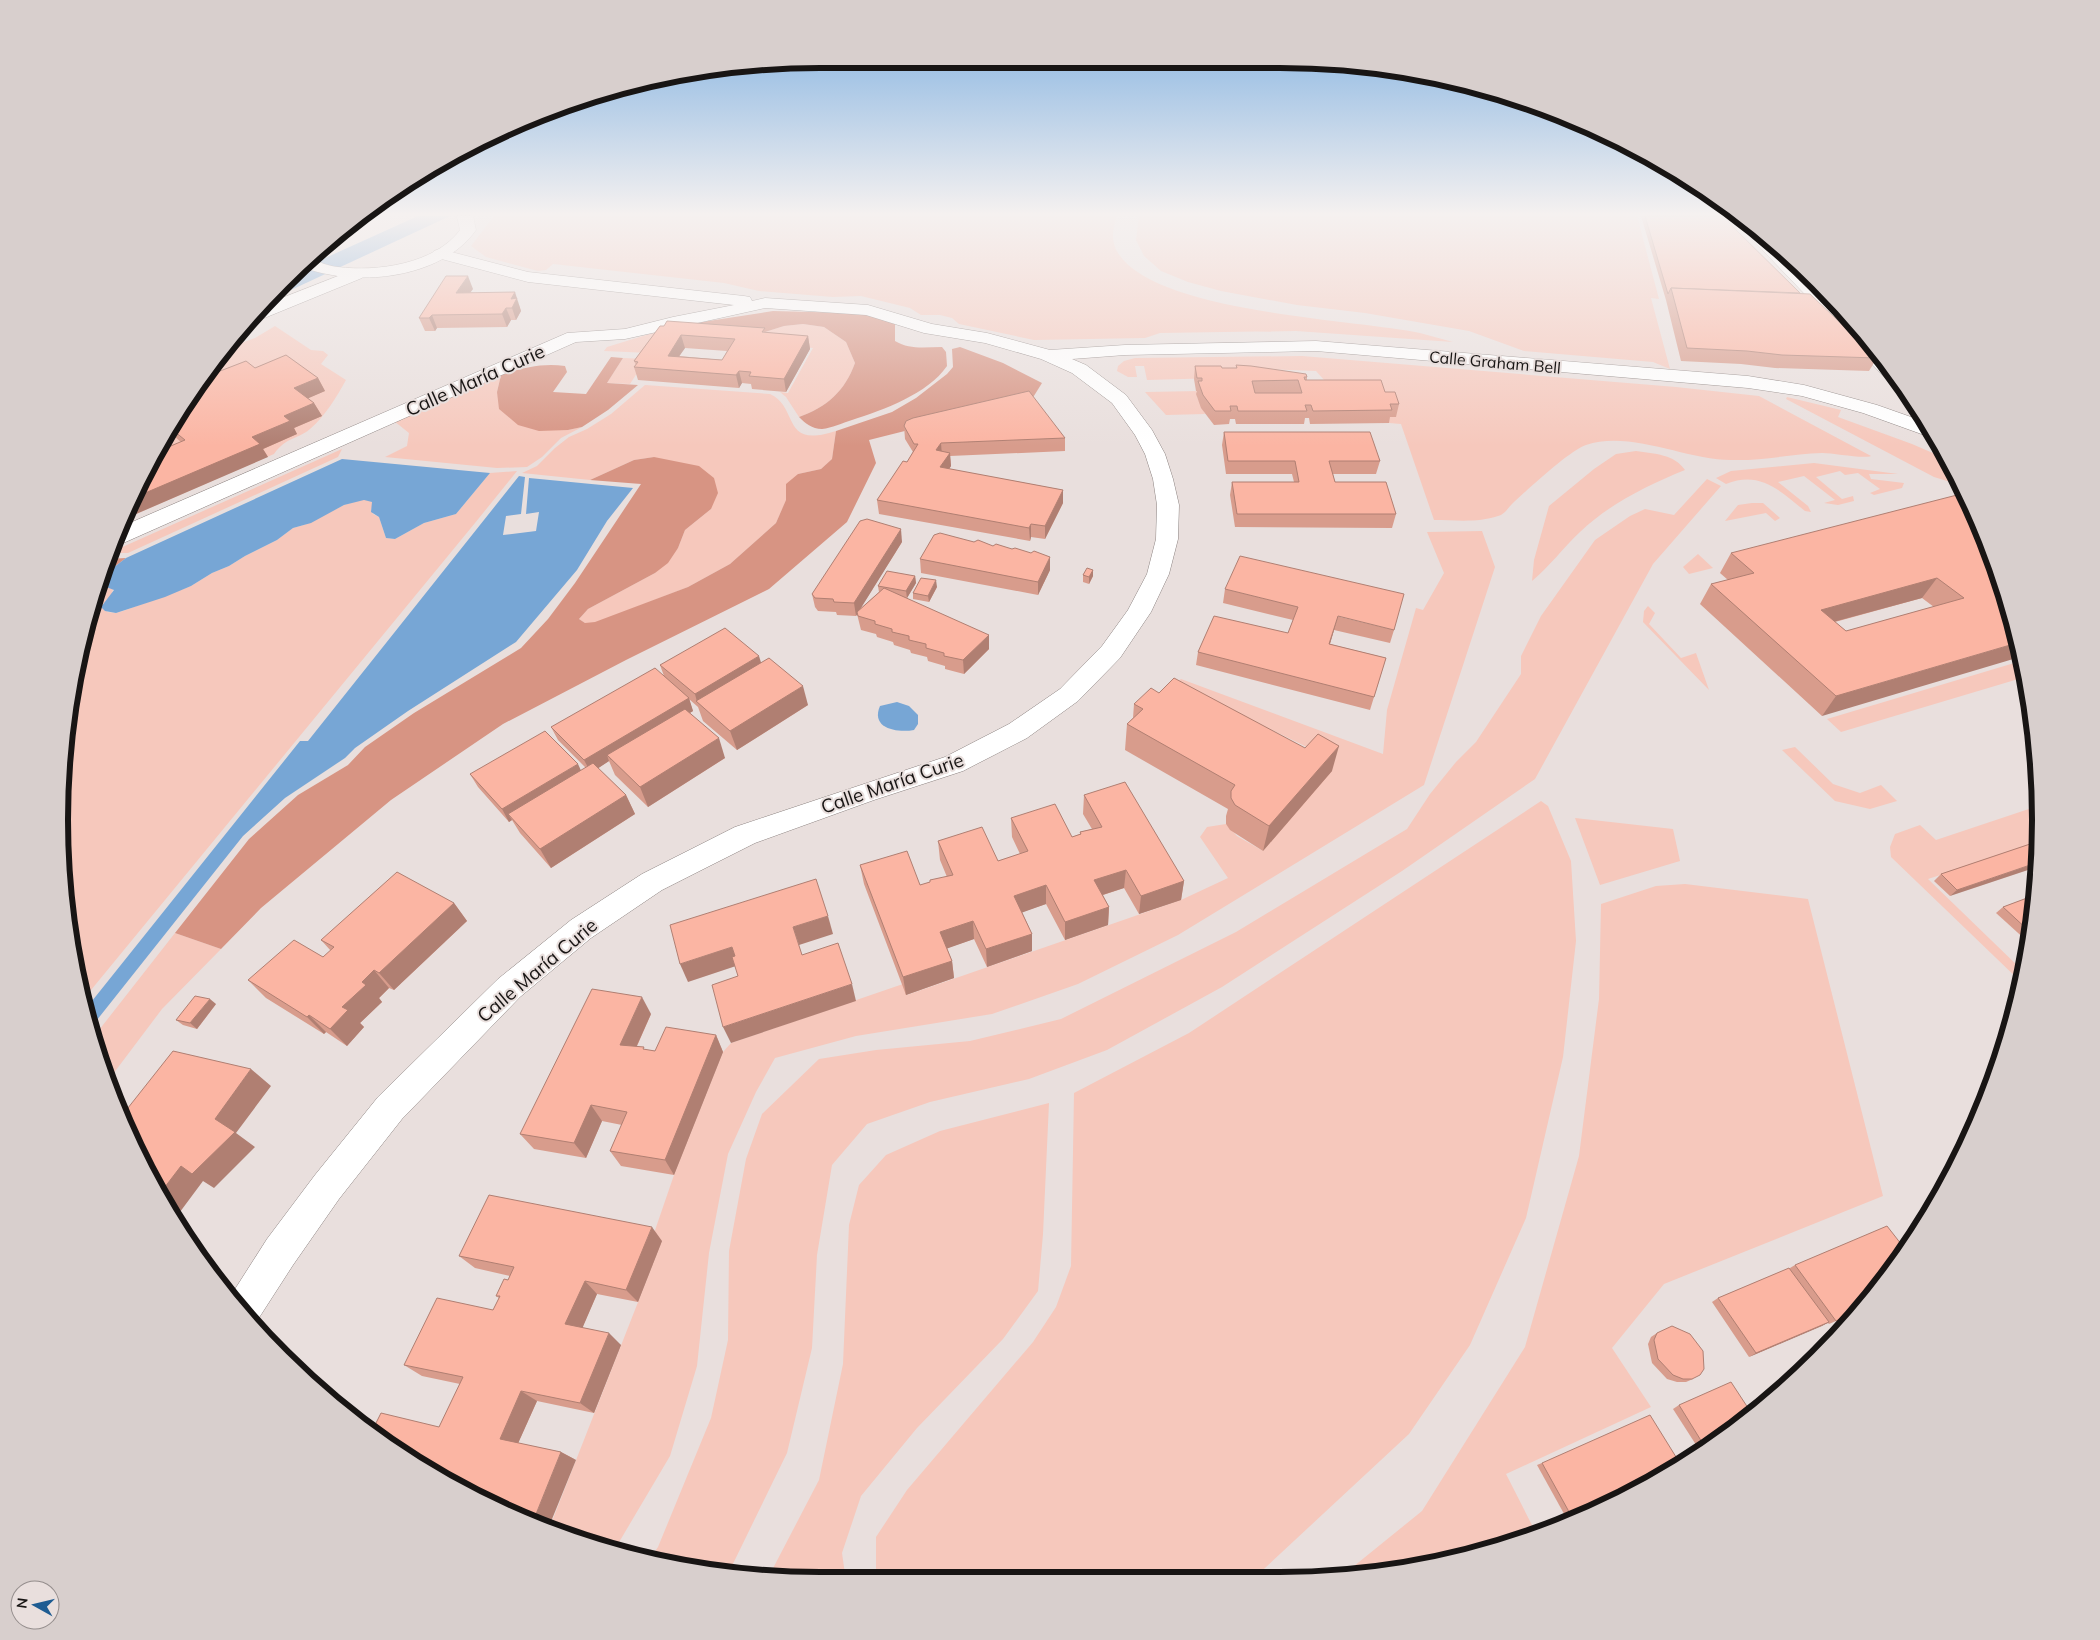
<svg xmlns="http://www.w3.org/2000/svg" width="2100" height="1640" font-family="Mulish,sans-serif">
<rect width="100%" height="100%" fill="#e9dfdd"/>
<g fill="#f6c8bc">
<path d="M 494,216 L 1117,216 C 1113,229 1110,240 1118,253 C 1156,313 1352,319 1420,333 C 1431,336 1442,339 1453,342 L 1296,331 L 1160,333 L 1145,338 L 1034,340 L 959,324 L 952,318 L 940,315 L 921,315 L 910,308 L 861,296 L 833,297 L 759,291 L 724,283 L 553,264 L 546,270 L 538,271 L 486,257 L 471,246 Z"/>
<path d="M 1139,216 L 1637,216 L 1659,299 L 1651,298 L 1670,369 L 1653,362 L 1524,351 L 1469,331 L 1365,313 L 1297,305 L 1221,291 L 1188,282 L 1161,271 L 1144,256 L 1136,240 Z"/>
<path d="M 803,324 L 824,327 L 846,342 L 855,363 C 845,391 827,407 799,417 L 786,397 L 780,392 L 788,393 L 813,348 L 768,344 L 765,332 L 784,326 Z"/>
<path d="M 275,326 L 311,350 L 323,351 L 328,355 L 321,364 L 346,380 C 336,398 325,416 310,429 C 297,440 287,436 274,454 L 120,521 L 161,440 L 216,357 L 222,350 L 255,338 Z"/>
<path d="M 669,328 L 650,353 L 604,351 L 607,347 Z"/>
<path d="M 1302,356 L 1676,387 L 1759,396 L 1871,456 C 1862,459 1834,453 1822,453 C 1792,454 1762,461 1731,460 C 1686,460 1630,430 1586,445 C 1570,450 1526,491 1512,504 C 1508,508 1504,515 1498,516 C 1478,523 1455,520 1434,520 L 1401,424 L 1389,423 L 1387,417 L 1396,417 L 1325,381 L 1316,371 L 1236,368 L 1220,378 L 1147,380 L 1144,366 L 1135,366 L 1137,377 L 1128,377 L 1117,371 L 1118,366 L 1124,361 L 1135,358 Z"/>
<path d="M 623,358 L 646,359 L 630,384 L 607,383 Z"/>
<path d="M 501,375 L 497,392 L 568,430 L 582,427 L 561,438 L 542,457 L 527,467 L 497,468 L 385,457 L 407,446 L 409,433 L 394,421 Z"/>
<path d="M 645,385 L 770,394 C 800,408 780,449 836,431 L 832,459 L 821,469 L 798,474 L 776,523 L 730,564 L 688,587 L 595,623 L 585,623 L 579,619 L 588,609 L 655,573 L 678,548 L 685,530 L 711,509 L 654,457 L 634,460 L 590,480 L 522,473 L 537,466 L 555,448 L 569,437 L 587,429 L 611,414 Z"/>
<path d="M 1200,391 L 1197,397 L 1205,414 L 1166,415 L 1145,392 Z"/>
<path d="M 1787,397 L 1841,410 L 1838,417 L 1912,444 L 1949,460 L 1960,485 L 1934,477 L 1786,399 Z"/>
<path d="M 342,449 L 338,457 L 128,553 L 109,553 Z"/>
<path d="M 1636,451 C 1655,454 1674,454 1685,470 C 1648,485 1609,504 1580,532 C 1563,548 1550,566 1532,581 L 1534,560 L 1549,506 L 1594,469 L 1616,454 Z"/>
<path d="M 1814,463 L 1898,474 L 1869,474 L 1871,479 L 1904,483 L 1902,488 L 1874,495 L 1870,493 L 1880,489 L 1858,473 L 1845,475 L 1840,471 L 1816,477 L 1842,499 L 1853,496 L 1854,501 L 1838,505 L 1824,503 L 1835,500 L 1804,476 L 1778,482 L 1808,506 L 1811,512 L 1805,511 C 1780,491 1760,470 1726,484 L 1716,478 L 1731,471 Z"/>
<path d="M 517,471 L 475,523 L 82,1001 C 76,974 69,947 65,919 C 52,810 61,694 96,589 L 104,586 L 113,589 L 107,612 L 116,613 L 123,611 L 191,586 L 212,573 L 229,566 L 245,556 L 277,540 L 293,528 L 304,525 L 344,505 L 364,499 L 372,502 L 373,504 L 371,510 L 373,514 L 379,517 L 386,538 L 395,539 L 424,523 L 456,514 L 490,473 Z"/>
<path d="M 1707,479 L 1721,486 L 1653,564 L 1535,779 L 1402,871 L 1222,987 L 1107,1050 L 1029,1079 L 930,1102 L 867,1124 L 832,1165 L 817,1255 L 812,1348 L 787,1453 L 729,1572 L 672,1567 L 649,1560 L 658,1547 L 711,1418 L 728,1340 L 729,1251 L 746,1159 L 762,1114 L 819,1059 L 876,1050 L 970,1041 L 1061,1019 L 1236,932 L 1407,829 L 1430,794 L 1456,762 L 1476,742 L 1521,674 L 1521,656 L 1541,616 L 1595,540 L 1630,516 L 1645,509 L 1674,515 Z"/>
<path d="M 1752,503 L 1763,503 L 1780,518 L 1775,521 L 1766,513 L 1725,521 L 1738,505 Z"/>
<path d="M 1482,531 L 1495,567 L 1424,785 L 1178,935 L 1078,984 L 992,1014 L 856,1036 L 775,1058 L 756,1092 L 728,1154 L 709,1253 L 697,1366 L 670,1456 L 615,1549 L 549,1529 L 662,1241 L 652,1239 L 674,1175 L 723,1052 L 731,1043 L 903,984 L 907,995 L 1181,900 L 1228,878 L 1200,837 L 1207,827 L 1226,824 L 1237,836 L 1263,851 L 1317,752 L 1176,683 L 1181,679 L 1383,754 L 1387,710 L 1416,608 L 1423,610 L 1444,573 L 1427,532 Z"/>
<path d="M 1698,554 L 1713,568 L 1689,574 L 1683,567 Z"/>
<path d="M 1648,606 L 1655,613 L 1649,624 L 1681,658 L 1696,653 L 1709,690 L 1643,622 L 1644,611 Z"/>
<path d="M 2021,661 L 2025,677 L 1841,732 L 1827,719 Z"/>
<path d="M 1795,747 L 1833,784 L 1860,793 L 1881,785 L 1897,801 L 1870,809 L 1835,801 L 1782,750 Z"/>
<path d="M 1541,801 L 1548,806 L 1571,861 L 1576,941 L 1563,1057 L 1526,1218 L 1470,1345 L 1409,1434 L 1252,1580 L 878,1581 L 876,1578 L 876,1537 L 907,1490 L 1033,1342 L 1056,1307 L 1071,1266 L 1074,1093 L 1189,1033 Z"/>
<path d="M 2038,806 L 2039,843 L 1928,879 L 2023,971 L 2021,982 L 1891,857 L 1890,847 L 1895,834 L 1920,825 L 1936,840 Z"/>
<path d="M 1575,818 L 1673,829 L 1680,861 L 1600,885 Z"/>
<path d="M 1685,884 L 1808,899 L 1883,1196 L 1664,1284 L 1612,1348 L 1651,1407 L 1506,1474 L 1537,1535 L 1524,1541 L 1429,1567 L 1338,1579 L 1422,1511 L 1525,1347 L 1579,1156 L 1599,999 L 1601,904 L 1656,886 Z"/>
<path d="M 175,933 L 221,949 L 162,1009 L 107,1082 L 92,1039 Z"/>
<path d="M 1049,1103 L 1043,1234 L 1038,1291 L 1003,1339 L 917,1428 L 861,1496 L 842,1553 L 846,1581 L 820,1581 L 769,1576 L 819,1480 L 843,1364 L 849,1225 L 859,1185 L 886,1155 L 940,1131 Z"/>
</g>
<g fill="#d79483">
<path d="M 773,311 L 851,313 L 868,315 L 895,324 L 895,341 C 910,350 925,347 942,347 L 946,352 L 947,366 C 928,394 883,410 852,420 C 842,423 832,428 822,429 C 812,429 805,423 799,417 C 827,407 845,391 855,363 L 846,342 L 824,327 L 803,324 L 784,326 L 765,332 L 676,326 Z"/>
<path d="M 960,347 L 1003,363 L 1042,383 L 1032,399 L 869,440 L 876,463 L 847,522 L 769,589 L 626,660 L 503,724 L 391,800 L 261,908 L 221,949 L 175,933 L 249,839 L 298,795 L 348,765 L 365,747 L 414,713 L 521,648 L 548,619 L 575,583 L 641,484 L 590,480 L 634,460 L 654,457 L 699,466 L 714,478 L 718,493 L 711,509 L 685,530 L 678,548 L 668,563 L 655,573 L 588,609 L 579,619 L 585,623 L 595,622 L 688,587 L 730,564 L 776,523 L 786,500 L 786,484 L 798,474 L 821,469 L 832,459 L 836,431 L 892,412 L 916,398 L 947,374 L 953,367 L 952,349 Z"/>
<path d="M 611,357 L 623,358 L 607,383 L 638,385 L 608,410 L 582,427 L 568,430 L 539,431 L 518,425 L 499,409 L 497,392 L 501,375 C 523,368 541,363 565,366 L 567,372 L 553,392 L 586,394 Z"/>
<path d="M 126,558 L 109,571 L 101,585 L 104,586 L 96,589 L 107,559 Z"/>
</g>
<g fill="#77a6d5">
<path d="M 418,216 L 450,216 L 263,303 L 292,273 Z"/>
<path d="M 342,459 L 490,473 L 456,514 L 424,523 L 395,539 L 386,538 L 379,517 L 371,512 L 372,502 L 364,500 L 344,505 L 311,523 L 293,528 L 277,540 L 245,556 L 229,566 L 212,573 L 191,586 L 165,597 L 116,613 L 105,611 L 101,607 L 114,590 L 101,585 L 100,581 L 109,571 L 126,558 Z"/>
<path d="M 519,476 L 525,477 L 521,514 L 506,516 L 503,535 L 536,531 L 539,512 L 526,514 L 529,478 L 633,488 L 607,521 L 577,570 L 516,642 L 408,711 L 355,748 L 345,758 L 285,798 L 243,836 L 89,1030 L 84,1011 L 300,741 L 308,741 Z"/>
<path d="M 897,702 L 909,706 L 918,715 L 918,724 L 914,730 C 898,733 870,729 880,706 Z"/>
</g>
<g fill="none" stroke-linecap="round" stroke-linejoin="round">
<defs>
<path id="minor" d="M 1747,220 L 1873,347 L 1901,386 L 1892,385 L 1747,234 L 1744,223 Z"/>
<g id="tertiary">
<path d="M 440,249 L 528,272 L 744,296 L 750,297 L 752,301 L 765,298 L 868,305 L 932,324 L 987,333 L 1050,350 L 1125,345 L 1316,341 L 1748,376 L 1804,385 L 1877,405 L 1928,423 L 1938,437 L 1927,436 L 1863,413 L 1802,396 L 1748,388 L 1316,351 L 1125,355 L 1072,359 L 1086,365 L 1126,395 L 1152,430 L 1165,454 L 1173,479 L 1179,505 L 1178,539 L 1169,574 L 1151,612 L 1120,658 L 1078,701 L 1027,738 L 963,771 L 874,800 L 755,843 L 662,890 L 591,938 L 520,997 L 402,1119 L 339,1199 L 293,1265 L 253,1327 L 230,1297 L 267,1239 L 315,1175 L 378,1097 L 498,979 L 571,920 L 642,874 L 735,827 L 945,757 L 1009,724 L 1060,689 L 1102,646 L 1128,610 L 1147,574 L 1156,539 L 1157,505 L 1153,479 L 1145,454 L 1135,435 L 1112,403 L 1072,373 L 1041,359 L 985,343 L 924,333 L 866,315 L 765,308 L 625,339 L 576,342 L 121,544 L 111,545 L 116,529 L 567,333 L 625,329 L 673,317 L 734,305 L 528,282 L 434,257 L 432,254 L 434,251 Z"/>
<path d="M 356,269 L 362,270 L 364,274 L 362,278 L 257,321 L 247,321 L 259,307 Z"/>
</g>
<path id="secondary" d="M 457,216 L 473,216 L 476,230 C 441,280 352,288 300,266 L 309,258 C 319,262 328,266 338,267 C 377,272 435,264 460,230 Z"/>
</defs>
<use href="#minor" stroke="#8c8381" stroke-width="1"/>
<use href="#tertiary" stroke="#8c8381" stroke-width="1"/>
<use href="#secondary" stroke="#8c8381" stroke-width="1"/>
<use href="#minor" fill="#fff" fill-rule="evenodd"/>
<use href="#tertiary" fill="#fff" fill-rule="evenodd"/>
<use href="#secondary" fill="#fff" fill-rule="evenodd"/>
</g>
<g fill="#d89c8c" fill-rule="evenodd">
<path d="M 1641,216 L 1727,216 L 1729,223 L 1800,293 L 1877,358 L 1869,371 L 1775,368 L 1741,364 L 1681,361 L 1666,300 Z"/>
<path d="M 473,289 L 470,292 L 519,305 L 521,311 L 516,320 L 511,320 L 507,327 L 437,328 L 435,331 L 425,331 L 419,318 Z"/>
<path d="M 660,326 L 808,336 L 810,349 L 786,392 L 752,389 L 751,384 L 742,383 L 739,388 L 638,380 L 634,367 L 636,365 L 634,361 ZM 685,348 L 727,351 L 722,360 L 679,356 Z"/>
<path d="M 1236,365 L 1307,377 L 1307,380 L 1385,392 L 1399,404 L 1396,417 L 1390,417 L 1389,423 L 1310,424 L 1309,418 L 1305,418 L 1304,424 L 1236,424 L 1235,419 L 1230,419 L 1229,424 L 1214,425 L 1201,408 L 1196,394 L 1197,391 L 1196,391 L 1194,379 L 1195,366 L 1222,368 L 1236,368 Z"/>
<path d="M 255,368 L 318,378 L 325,391 L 308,398 L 314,403 L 322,416 L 294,428 L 297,434 L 263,449 L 268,457 L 181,442 L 167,430 L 202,378 Z"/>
<path d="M 904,426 L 1065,438 L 1065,451 L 950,456 L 951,466 L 949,469 L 1063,490 L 1063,503 L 1045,539 L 1031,537 L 1030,541 L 879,514 L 877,500 L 907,462 L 913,452 L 905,439 Z"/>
<path d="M 1224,432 L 1380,461 L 1376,474 L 1333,474 L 1335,482 L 1396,514 L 1392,528 L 1235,527 L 1230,495 L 1232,482 L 1294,482 L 1292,474 L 1226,474 L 1222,445 Z"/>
<path d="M 902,542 L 860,609 L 879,592 L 878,586 L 915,576 L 916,583 L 907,598 L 905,598 L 989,649 L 964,674 L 945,669 L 945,666 L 928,661 L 927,657 L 911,653 L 910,650 L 894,645 L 893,642 L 877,637 L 876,634 L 861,630 L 857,614 L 856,616 L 837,615 L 836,612 L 818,611 L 815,607 L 812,594 Z"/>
<path d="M 1731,553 L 2001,575 L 1822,716 L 1700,604 L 1711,584 L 1728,580 L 1720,573 ZM 1922,598 L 1934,607 L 1846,631 L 1835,622 Z"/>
<path d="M 920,559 L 1050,570 L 1038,595 L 921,573 Z"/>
<path d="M 1093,570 L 1093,576 L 1089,584 L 1083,582 L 1083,575 Z"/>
<path d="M 937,587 L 929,602 L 913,599 L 913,593 Z"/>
<path d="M 1225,589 L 1394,630 L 1390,643 L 1334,630 L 1330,644 L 1386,658 L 1370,710 L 1196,665 L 1198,652 L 1288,633 L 1293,620 L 1223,603 Z"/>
<path d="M 761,663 L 808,705 L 737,750 L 703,721 L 698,707 L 689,699 L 693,711 L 690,713 L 725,758 L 648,807 L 615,775 L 609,761 L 598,768 L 626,795 L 635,814 L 551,868 L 520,833 L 512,820 L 509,822 L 478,787 L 470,774 L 581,771 L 586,768 L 558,740 L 551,727 L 664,676 L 660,665 Z"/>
<path d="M 1159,693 L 1332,771 L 1263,851 L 1230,830 L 1226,824 L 1226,816 L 1228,809 L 1125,750 L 1127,724 L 1133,718 L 1134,704 Z"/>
<path d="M 1084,795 L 1184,881 L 1181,900 L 1139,914 L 1124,888 L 1103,895 L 1109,907 L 1108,925 L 1065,940 L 1046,904 L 1022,912 L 1032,934 L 1032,951 L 987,967 L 974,939 L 947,948 L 952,961 L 954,978 L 906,995 L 864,884 L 860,865 L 920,885 L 947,877 L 940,860 L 938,841 L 998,861 L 1020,854 L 1012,837 L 1011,818 L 1072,837 L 1080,834 L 1080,832 L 1092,829 L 1083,814 Z"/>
<path d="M 2039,841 L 1950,896 L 1934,881 L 1941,874 Z"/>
<path d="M 2035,895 L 2028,942 L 1996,913 L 2003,907 Z"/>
<path d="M 454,903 L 467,921 L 394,990 L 389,988 L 379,998 L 382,1002 L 360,1023 L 364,1027 L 347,1046 L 326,1032 L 324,1034 L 266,998 L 248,980 L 323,957 L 331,951 L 321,940 Z"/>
<path d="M 216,1004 L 197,1029 L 183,1025 L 176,1020 Z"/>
<path d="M 651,1014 L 637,1046 L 646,1050 L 655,1051 L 716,1035 L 723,1052 L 674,1175 L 621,1166 L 610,1151 L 622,1125 L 602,1121 L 586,1158 L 534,1149 L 520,1134 Z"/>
<path d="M 662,1241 L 638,1302 L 597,1294 L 582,1328 L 621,1345 L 594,1413 L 537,1401 L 518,1443 L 561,1452 L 576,1460 L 439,1427 L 460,1384 L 422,1376 L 404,1365 L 493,1310 L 499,1298 L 496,1296 L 508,1280 L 510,1276 L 475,1268 L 459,1256 Z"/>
<path d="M 1795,1265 L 1857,1312 L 1829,1324 L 1828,1323 L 1749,1357 L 1712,1302 L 1718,1298 L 1790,1268 Z"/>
<path d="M 1657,1333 L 1693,1379 L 1686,1382 L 1677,1382 L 1667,1379 L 1652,1363 L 1648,1344 L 1651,1337 Z"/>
<path d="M 1791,1382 L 1782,1392 L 1777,1396 L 1774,1391 Z"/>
<path d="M 1679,1405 L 1752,1414 L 1700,1451 L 1673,1409 Z"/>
<path d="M 1542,1463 L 1661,1479 L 1568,1521 L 1537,1465 Z"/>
</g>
<g fill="#b07f72">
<path d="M 468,276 L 473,289 L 461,305 L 456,293 Z"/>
<path d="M 515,292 L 521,311 L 516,320 L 512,308 L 511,299 Z"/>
<path d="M 506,308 L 511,320 L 507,327 L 502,314 Z"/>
<path d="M 432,315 L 437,328 L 435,331 L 429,318 Z"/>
<path d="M 681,335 L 685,348 L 671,368 L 668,356 Z"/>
<path d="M 808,336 L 810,349 L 786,392 L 784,379 Z"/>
<path d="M 739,371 L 742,383 L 739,388 L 736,375 Z"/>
<path d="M 318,378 L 325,391 L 302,401 L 294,388 Z"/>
<path d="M 314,403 L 322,416 L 294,428 L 297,434 L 263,449 L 268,457 L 120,521 L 131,499 L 252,437 L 284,416 Z"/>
<path d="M 941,443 L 942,456 L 936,450 Z"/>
<path d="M 950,453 L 951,466 L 942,480 L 940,467 Z"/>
<path d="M 1063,490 L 1063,503 L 1045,539 L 1045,526 Z"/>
<path d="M 1031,524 L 1031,537 L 1030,541 L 1029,528 Z"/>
<path d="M 901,529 L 902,542 L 856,616 L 854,603 Z"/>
<path d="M 1050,557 L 1050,570 L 1038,595 L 1038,582 Z"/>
<path d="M 1093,570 L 1093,576 L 1089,584 L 1089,577 Z"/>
<path d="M 915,576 L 916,583 L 907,598 L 906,591 Z"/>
<path d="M 1937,578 L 1922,598 L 1807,629 L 1821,610 Z"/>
<path d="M 936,580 L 937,587 L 929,602 L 928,596 Z"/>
<path d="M 1338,616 L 1334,630 L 1326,657 L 1329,644 Z"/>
<path d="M 989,635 L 989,649 L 964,674 L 963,660 Z"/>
<path d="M 2017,643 L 2020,657 L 1822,716 L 1836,696 Z"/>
<path d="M 759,656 L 763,669 L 697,702 L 695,694 Z"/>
<path d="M 803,686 L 808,705 L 737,750 L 730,731 Z"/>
<path d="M 689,698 L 693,711 L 611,760 L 607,755 L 609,761 L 591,773 L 584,760 Z"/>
<path d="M 719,738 L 725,758 L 648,807 L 640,787 Z"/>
<path d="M 1339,746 L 1332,771 L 1263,851 L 1269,826 Z"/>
<path d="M 578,764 L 584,777 L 508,814 L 512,820 L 509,822 L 502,809 Z"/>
<path d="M 626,795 L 635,814 L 551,868 L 540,849 Z"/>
<path d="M 2039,862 L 2040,866 L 1950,896 L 1957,890 Z"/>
<path d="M 1126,870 L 1124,888 L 1093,898 L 1094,880 Z"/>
<path d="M 1184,881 L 1181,900 L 1139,914 L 1141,896 Z"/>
<path d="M 1046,885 L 1046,904 L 1015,915 L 1014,896 Z"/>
<path d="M 454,903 L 467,921 L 394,990 L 379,973 Z"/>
<path d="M 1109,907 L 1108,925 L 1065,940 L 1065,922 Z"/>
<path d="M 828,916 L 833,934 L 799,945 L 793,927 Z"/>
<path d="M 973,921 L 974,939 L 943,950 L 940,932 Z"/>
<path d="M 1032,934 L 1032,951 L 987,967 L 986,949 Z"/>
<path d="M 732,947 L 739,965 L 688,982 L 680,964 Z"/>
<path d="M 952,961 L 954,978 L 906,995 L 903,977 Z"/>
<path d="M 374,970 L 389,988 L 379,998 L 382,1002 L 360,1023 L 364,1027 L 347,1046 L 330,1029 L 342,1007 L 362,982 Z"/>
<path d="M 852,984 L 856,1001 L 731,1043 L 723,1027 Z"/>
<path d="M 642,997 L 651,1014 L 630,1061 L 620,1045 Z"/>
<path d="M 210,999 L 216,1004 L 197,1029 L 190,1023 Z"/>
<path d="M 309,1015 L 326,1032 L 324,1034 L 307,1017 Z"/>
<path d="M 716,1035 L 723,1052 L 674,1175 L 665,1160 Z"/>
<path d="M 251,1069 L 271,1086 L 236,1133 L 255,1147 L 214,1188 L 203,1181 L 174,1220 L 161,1201 L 158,1196 Z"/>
<path d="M 591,1105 L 602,1121 L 586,1158 L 574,1143 Z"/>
<path d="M 652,1227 L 662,1241 L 638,1302 L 626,1290 Z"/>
<path d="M 585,1281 L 597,1294 L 579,1336 L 565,1324 Z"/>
<path d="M 1829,1322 L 1822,1326 L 1749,1357 L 1756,1353 Z"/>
<path d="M 609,1333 L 621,1345 L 594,1413 L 580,1403 Z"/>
<path d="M 521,1391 L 537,1401 L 516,1448 L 500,1439 Z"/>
<path d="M 561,1452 L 576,1460 L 548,1529 L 532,1524 Z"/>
</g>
<g fill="#fbb5a3" stroke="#b07f72" fill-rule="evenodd">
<path d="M 1645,216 L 1727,216 L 1729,223 L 1800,293 L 1671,288 L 1668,294 Z"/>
<path d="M 446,276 L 468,276 L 456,293 L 515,292 L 511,299 L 517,298 L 512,308 L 506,308 L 502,314 L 432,315 L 429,318 L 419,318 Z"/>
<path d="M 1671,288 L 1810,294 L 1877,358 L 1782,355 L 1747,351 L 1687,348 Z"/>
<path d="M 667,321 L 765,328 L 762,332 L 808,336 L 784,379 L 749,376 L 751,372 L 739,371 L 736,375 L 634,367 L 638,362 L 634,361 L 660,326 L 664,326 ZM 681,335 L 735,339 L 722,360 L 668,356 Z"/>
<path d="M 286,355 L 318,378 L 294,388 L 314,403 L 284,416 L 290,421 L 252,437 L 260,444 L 131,499 L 154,453 L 185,440 L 169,427 L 202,378 L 246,361 L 255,368 Z"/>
<path d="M 1236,365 L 1251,366 L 1306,374 L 1307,377 L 1304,377 L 1305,380 L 1381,380 L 1385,392 L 1395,392 L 1399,404 L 1390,404 L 1392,410 L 1313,411 L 1311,405 L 1305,405 L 1307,411 L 1238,411 L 1237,406 L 1230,406 L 1231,411 L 1215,411 L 1203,395 L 1198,381 L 1202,381 L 1202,378 L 1197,378 L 1195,366 L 1221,366 L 1222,368 L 1237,368 ZM 1298,380 L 1302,393 L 1255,393 L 1252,381 Z"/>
<path d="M 1029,391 L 1065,438 L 941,443 L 936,450 L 950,453 L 940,467 L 1063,490 L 1045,526 L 1031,524 L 1029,528 L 877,500 L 903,461 L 907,462 L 918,444 L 914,444 L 904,426 L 906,421 L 913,418 Z"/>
<path d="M 1224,432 L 1370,432 L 1380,461 L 1329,461 L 1335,482 L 1386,482 L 1396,514 L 1237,514 L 1232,482 L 1299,482 L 1295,461 L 1228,461 Z"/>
<path d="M 1957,495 L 1968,503 L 2001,575 L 2017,643 L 1836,696 L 1711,584 L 1754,573 L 1731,553 ZM 1937,578 L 1964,598 L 1846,631 L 1821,610 Z"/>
<path d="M 867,519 L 901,529 L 854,603 L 834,602 L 833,599 L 815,598 L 812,594 L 860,521 Z"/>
<path d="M 940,533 L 974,542 L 978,540 L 993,546 L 996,544 L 1012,549 L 1015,548 L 1031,553 L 1034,551 L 1050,557 L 1038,582 L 920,559 L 934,535 Z"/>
<path d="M 1240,556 L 1404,594 L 1394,630 L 1338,616 L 1329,644 L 1386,658 L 1374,697 L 1198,652 L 1214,616 L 1288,633 L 1298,607 L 1225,589 Z"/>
<path d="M 1087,568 L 1093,570 L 1089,577 L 1083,575 Z"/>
<path d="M 887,571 L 915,576 L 906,591 L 878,586 Z"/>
<path d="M 921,578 L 936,580 L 928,596 L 913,593 Z"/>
<path d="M 884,588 L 989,635 L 963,660 L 944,656 L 944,653 L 926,648 L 926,644 L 909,640 L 909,636 L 892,632 L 892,629 L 875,624 L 875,621 L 858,616 L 857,612 Z"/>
<path d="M 725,628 L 759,656 L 695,694 L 660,665 Z"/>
<path d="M 769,658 L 803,686 L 730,731 L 696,701 Z"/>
<path d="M 655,668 L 689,698 L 584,760 L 551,727 Z"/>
<path d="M 1174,678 L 1305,748 L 1318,734 L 1339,746 L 1269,826 L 1235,805 L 1231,798 L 1231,791 L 1235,785 L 1127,724 L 1143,709 L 1134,704 L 1151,688 L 1159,693 Z"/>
<path d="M 685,709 L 719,738 L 640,787 L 607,755 Z"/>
<path d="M 545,731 L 578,764 L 502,809 L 470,774 Z"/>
<path d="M 593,763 L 626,795 L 540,849 L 508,814 Z"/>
<path d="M 1125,782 L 1184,881 L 1141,896 L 1126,870 L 1094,880 L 1109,907 L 1065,922 L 1046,885 L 1014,896 L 1032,934 L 986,949 L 973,921 L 940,932 L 952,961 L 903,977 L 860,865 L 907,851 L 920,885 L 930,882 L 930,880 L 953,875 L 938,841 L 982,827 L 998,861 L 1028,851 L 1011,818 L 1055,804 L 1072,837 L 1081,834 L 1080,832 L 1102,827 L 1084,795 Z"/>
<path d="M 2039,841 L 2039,862 L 1957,890 L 1941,874 Z"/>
<path d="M 397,872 L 454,903 L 379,973 L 374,970 L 362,982 L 366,985 L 342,1007 L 348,1010 L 330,1029 L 309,1015 L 307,1017 L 248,980 L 294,940 L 323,957 L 334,947 L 321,940 Z"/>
<path d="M 816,879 L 828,916 L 793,927 L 802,955 L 838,943 L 852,984 L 723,1027 L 712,985 L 738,976 L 732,957 L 735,956 L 732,947 L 680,964 L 670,925 Z"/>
<path d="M 2035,895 L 2029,931 L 2003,907 Z"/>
<path d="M 592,989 L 642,997 L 620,1045 L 644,1047 L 643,1049 L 655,1051 L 666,1027 L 716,1035 L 665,1160 L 610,1151 L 627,1112 L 591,1105 L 574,1143 L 520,1134 Z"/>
<path d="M 195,996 L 210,999 L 190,1023 L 176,1020 Z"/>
<path d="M 173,1051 L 251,1069 L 215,1119 L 235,1132 L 192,1174 L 181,1166 L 158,1196 L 120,1118 Z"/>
<path d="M 489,1195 L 652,1227 L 626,1290 L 585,1281 L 565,1324 L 609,1333 L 580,1403 L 521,1391 L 500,1439 L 561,1452 L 532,1524 L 528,1523 L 397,1453 L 371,1433 L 381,1413 L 439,1427 L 463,1377 L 404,1365 L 437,1298 L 493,1310 L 500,1296 L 496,1296 L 504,1279 L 508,1280 L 514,1267 L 459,1256 Z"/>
<path d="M 1887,1226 L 1905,1249 L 1884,1283 L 1858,1311 L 1836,1321 L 1795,1265 Z"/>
<path d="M 1789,1268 L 1829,1322 L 1756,1353 L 1718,1298 Z"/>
<path d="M 1672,1326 L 1690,1334 L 1703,1351 L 1704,1369 L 1700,1375 L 1692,1379 L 1683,1379 L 1673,1375 L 1658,1359 L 1654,1340 L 1657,1333 Z"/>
<path d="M 1731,1382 L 1752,1414 L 1705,1447 L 1679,1405 Z"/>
<path d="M 1791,1382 L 1783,1391 L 1781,1387 Z"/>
<path d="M 1650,1415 L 1681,1465 L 1661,1479 L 1573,1519 L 1542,1463 Z"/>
</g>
<linearGradient id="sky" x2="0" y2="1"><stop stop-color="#7baee0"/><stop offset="0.48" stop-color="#f5f1f0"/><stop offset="1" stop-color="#f5f1f0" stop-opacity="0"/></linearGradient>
<rect width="2100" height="446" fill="url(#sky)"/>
<g text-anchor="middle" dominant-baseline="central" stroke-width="4" stroke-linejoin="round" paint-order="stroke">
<g font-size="16" fill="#181514" stroke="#e9dfdd">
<text transform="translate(1495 362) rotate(5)">Calle Graham Bell</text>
</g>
<g font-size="19" fill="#181514" stroke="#e9dfdd">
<text transform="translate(475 380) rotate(-24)">Calle María Curie</text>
<text transform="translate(892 783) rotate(-19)">Calle María Curie</text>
<text transform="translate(537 970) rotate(-40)">Calle María Curie</text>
</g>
</g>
<path d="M0 0H2100V1640H0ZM820 68H1280A752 752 0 0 1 2032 820V820A752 752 0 0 1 1280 1572H820A752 752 0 0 1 68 820V820A752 752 0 0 1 820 68Z" fill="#d8cfcd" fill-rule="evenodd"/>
<path fill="none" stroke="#181514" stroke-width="6" d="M820 68H1280A752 752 0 0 1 2032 820V820A752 752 0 0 1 1280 1572H820A752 752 0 0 1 68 820V820A752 752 0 0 1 820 68Z"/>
<g transform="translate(35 1605) rotate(278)"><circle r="24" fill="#e9dfdd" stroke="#958e8d"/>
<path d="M0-4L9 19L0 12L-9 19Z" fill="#1e5c92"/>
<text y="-8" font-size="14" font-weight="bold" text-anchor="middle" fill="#181514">N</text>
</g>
</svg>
